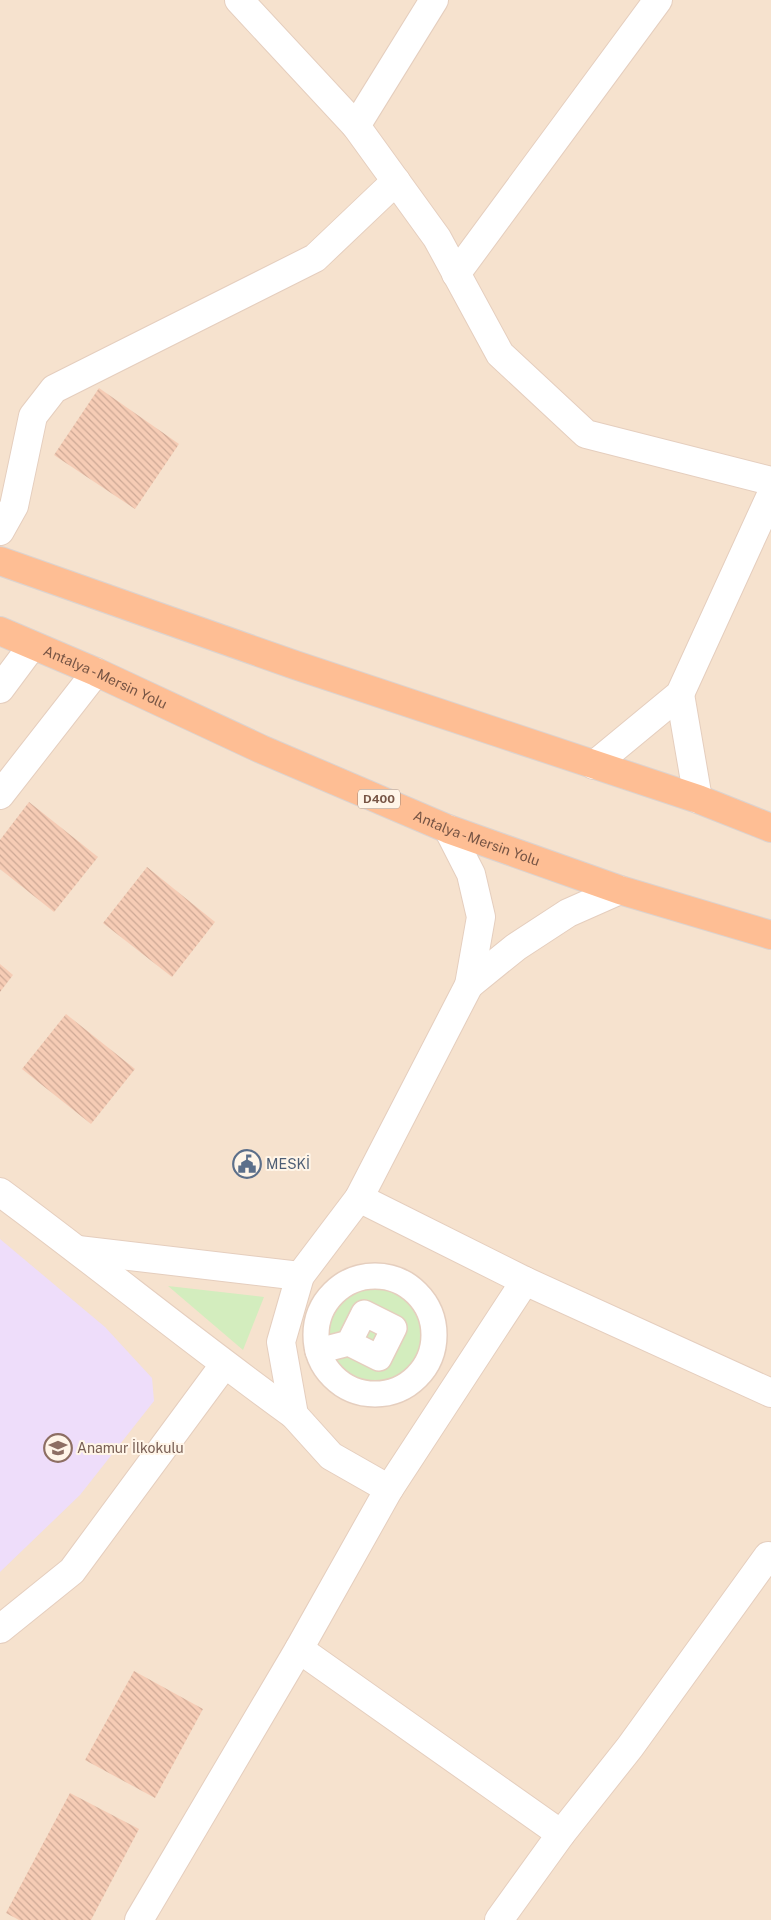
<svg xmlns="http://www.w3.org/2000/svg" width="771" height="1920" font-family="'Public Sans',sans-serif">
<defs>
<pattern id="building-back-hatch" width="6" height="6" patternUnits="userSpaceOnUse" patternTransform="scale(1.25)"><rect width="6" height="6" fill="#f6ccb5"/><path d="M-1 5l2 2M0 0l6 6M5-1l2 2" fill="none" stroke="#cca895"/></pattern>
</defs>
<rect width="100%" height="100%" fill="#fef1e0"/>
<rect fill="#f6e2ce" x="0" y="0" width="771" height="1920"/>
<path fill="#eeddfa" d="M 0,1239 L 105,1327 L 152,1378 L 154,1401 L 80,1495 L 0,1572 Z"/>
<g fill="#d3edbe">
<circle cx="375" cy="1336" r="51"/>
<path d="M 168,1286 L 264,1297 L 243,1350 Z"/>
</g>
<g fill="url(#building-back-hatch)">
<path d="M 99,388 L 179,444 L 135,509 L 54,455 Z"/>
<path d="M 29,802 L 98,857 L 54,912 L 0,869 L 0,840 Z"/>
<path d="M 147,867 L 215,922 L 172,977 L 103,923 Z"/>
<path d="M 0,964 L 13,975 L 0,992 Z"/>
<path d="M 66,1014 L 135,1069 L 91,1124 L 22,1069 Z"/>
<path d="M 134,1671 L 203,1709 L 155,1798 L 85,1760 Z"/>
<path d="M 70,1793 L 139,1829 L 91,1920 L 19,1920 L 6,1913 Z"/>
</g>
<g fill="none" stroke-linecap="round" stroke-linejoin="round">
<defs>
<g id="pedestrian">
<circle cx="375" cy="1335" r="59"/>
<path d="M 318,1351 L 349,1343 L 379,1358 L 394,1328 L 364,1313 L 349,1343"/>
</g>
<g id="minor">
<path d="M 239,0 L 356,126 L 437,238 L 500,354 L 586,434 L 771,481"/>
<path d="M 356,126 L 434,0"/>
<path d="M 456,274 L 658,0"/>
<path d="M 0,531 L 14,506 L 33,416 L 54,389 L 315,258 L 396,181"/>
<path d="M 0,689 L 32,646"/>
<path d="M 680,694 L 698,799"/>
<path d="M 594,765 L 680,694 L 771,495"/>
<path d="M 0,795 L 96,672"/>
<path d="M 469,985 L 516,947 L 568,913 L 620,890"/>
<path d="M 0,1192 C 99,1265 194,1343 294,1415"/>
<path d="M 359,1198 L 525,1281 L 771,1393"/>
<path d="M 78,1250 L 300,1276"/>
<path d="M 389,1489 L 331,1456 L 294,1415 L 281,1342 L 300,1276 L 359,1198 L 469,985 L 481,917 L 471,874 L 448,829"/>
<path d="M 0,1629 L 72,1571 L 224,1365"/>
<path d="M 299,1649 L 561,1834"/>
<path d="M 139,1920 L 299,1649 L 389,1489 L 525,1281"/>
<path d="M 499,1920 L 561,1834 L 630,1747 L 768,1556"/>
</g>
<g id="trunk">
<path d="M 0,561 L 295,665 L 698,799 L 771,828"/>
<path id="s1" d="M 0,631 L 96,672 L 261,749 L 448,829 L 620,890 L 771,935"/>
</g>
</defs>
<use href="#pedestrian" stroke="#e5cebe" stroke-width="28"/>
<use href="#minor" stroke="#e5cebe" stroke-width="30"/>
<use href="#trunk" stroke="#dcd3cf" stroke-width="30"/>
<use href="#pedestrian" stroke="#fff" stroke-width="25"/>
<use href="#minor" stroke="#fff" stroke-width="28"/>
<use href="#trunk" stroke="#febe94" stroke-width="28"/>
</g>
<defs>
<symbol id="civic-ring" viewBox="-11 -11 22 22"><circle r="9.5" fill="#fff5e8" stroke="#5c6f8a" stroke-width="1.5"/><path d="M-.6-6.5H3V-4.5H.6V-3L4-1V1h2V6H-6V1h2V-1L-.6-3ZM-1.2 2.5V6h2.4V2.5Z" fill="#5c6f8a"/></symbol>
<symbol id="school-ring" viewBox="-11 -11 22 22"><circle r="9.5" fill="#fff5e8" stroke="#8d6e63" stroke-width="1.5"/><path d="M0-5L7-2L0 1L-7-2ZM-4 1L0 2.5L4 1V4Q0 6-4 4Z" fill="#8d6e63"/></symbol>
</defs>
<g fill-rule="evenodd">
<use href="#civic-ring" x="231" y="1148" width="32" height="32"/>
<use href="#school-ring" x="42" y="1432" width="32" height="32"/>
</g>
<g text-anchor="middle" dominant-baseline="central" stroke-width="4" stroke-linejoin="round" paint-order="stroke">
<rect fill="#fff5e8" stroke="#a08576" stroke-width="1" x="358" y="789.5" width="42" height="19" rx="4"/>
<g font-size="12" font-weight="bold" fill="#775545">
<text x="379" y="799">D400</text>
</g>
<g font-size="14" fill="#775545" stroke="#fff5e8">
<text stroke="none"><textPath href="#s1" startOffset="115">Antalya - Mersin Yolu</textPath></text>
<text stroke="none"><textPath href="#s1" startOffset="520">Antalya - Mersin Yolu</textPath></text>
</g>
<g font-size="14" fill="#4e5e75" stroke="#fff5e8" text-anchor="start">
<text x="266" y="1164">MESKİ</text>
</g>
<g font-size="14" fill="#785e54" stroke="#fff5e8" text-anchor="start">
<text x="77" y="1448">Anamur İlkokulu</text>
</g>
</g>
</svg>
